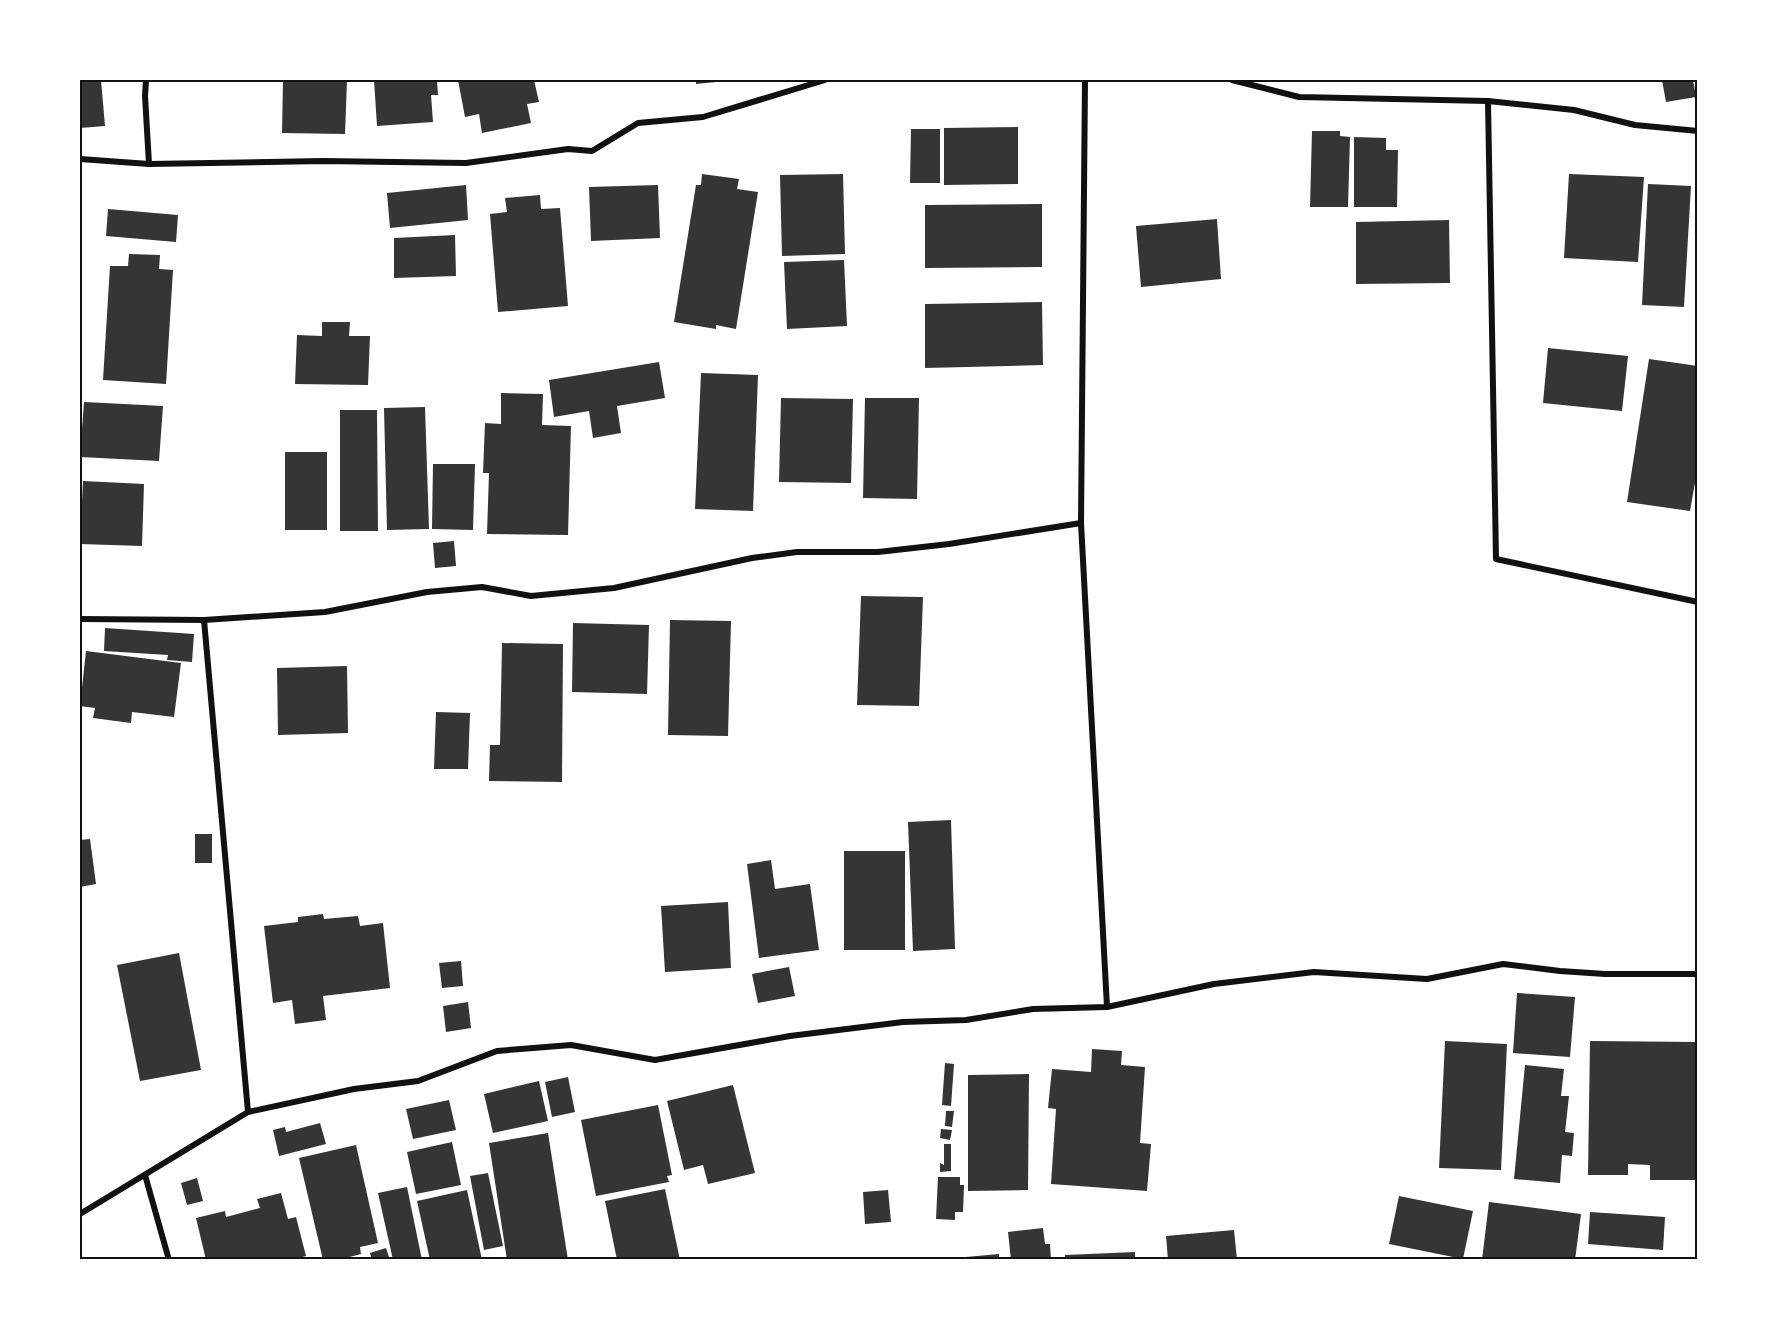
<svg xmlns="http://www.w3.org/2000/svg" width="1777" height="1339" font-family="'Asap Condensed',sans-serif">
<rect width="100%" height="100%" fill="#fff"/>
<g fill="#353535">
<path d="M 80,80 L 101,80 L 105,126 L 80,128 Z"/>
<path d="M 283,80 L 347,80 L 345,134 L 282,133 Z"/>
<path d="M 374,80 L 437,80 L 438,95 L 431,95 L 433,122 L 377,126 Z"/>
<path d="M 458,80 L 534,80 L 539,102 L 527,104 L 531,123 L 482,133 L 479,114 L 465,117 Z"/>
<path d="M 696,80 L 726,80 L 726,81 L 696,84 Z"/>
<path d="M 1662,80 L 1693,80 L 1696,97 L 1666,102 Z"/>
<path d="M 1018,127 L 1018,184 L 944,185 L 944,128 Z"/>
<path d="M 911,129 L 940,129 L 940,183 L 910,183 Z"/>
<path d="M 1312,131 L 1340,131 L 1340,136 L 1350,137 L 1348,207 L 1310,207 Z"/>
<path d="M 1354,137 L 1386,138 L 1386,150 L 1398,150 L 1397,207 L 1354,207 Z"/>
<path d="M 702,174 L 739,179 L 737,189 L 758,192 L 736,329 L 716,325 L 716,329 L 674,322 L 696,185 L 701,185 Z"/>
<path d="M 843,174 L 845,254 L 782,256 L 780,175 Z"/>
<path d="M 1569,174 L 1644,177 L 1638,262 L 1564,258 Z"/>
<path d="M 1648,184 L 1691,186 L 1684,307 L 1642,305 Z"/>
<path d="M 466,185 L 468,220 L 390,228 L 387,193 Z"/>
<path d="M 658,185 L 660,238 L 591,241 L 589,187 Z"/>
<path d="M 540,195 L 541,209 L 560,208 L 568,306 L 498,312 L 490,214 L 507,212 L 505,198 Z"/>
<path d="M 1042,204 L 1042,267 L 925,268 L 925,205 Z"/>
<path d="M 108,209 L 178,215 L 176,242 L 106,236 Z"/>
<path d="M 1217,219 L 1221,279 L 1141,287 L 1136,226 Z"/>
<path d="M 1449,220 L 1450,283 L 1356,284 L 1356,222 Z"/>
<path d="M 455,235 L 456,276 L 394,278 L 394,238 Z"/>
<path d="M 129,254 L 160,255 L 159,269 L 173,270 L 166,384 L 103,380 L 110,266 L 128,266 Z"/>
<path d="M 844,260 L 847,326 L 787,329 L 784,262 Z"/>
<path d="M 1042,302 L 1043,365 L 925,368 L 925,304 Z"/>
<path d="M 322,322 L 350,322 L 349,336 L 370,336 L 368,385 L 295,384 L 297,335 L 322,336 Z"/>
<path d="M 1548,348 L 1628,356 L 1622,411 L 1543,403 Z"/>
<path d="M 1649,359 L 1698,366 L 1698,466 L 1690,511 L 1627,502 Z"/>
<path d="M 659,362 L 665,398 L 617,406 L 621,433 L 593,438 L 589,411 L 554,417 L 549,380 Z"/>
<path d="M 701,373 L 758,375 L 753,511 L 695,509 Z"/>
<path d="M 501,393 L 543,394 L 542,425 L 571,426 L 568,535 L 487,534 L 489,473 L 483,473 L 485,423 L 501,424 Z"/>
<path d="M 781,398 L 853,399 L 851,483 L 779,482 Z"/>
<path d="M 865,398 L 919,398 L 917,499 L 863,498 Z"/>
<path d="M 84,402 L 163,406 L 159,461 L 80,457 Z"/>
<path d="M 425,407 L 429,529 L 387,530 L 384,408 Z"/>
<path d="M 340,410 L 377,410 L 378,531 L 340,531 Z"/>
<rect x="285" y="452" width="42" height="78"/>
<path d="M 433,464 L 475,464 L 473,530 L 432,529 Z"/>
<path d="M 83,481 L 144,484 L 142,546 L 80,544 Z"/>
<path d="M 454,541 L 456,566 L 435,568 L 433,543 Z"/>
<path d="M 861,596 L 923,597 L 919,706 L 857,705 Z"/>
<path d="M 670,620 L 731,621 L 728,736 L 668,735 Z"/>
<path d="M 573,623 L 649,625 L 647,694 L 572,692 Z"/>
<path d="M 105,628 L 194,634 L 192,662 L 167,660 L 168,655 L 104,651 Z"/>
<path d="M 502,643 L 563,644 L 562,782 L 489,781 L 490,745 L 500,745 Z"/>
<path d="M 86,651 L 181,663 L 174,717 L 132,712 L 131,723 L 93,718 L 95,708 L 80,706 Z"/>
<path d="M 347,666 L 348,733 L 278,735 L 277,668 Z"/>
<path d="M 436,712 L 470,713 L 468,769 L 434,769 Z"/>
<path d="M 951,820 L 955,949 L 913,951 L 908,822 Z"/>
<rect x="195" y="834" width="17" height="29"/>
<path d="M 90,839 L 96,884 L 80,887 L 80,840 Z"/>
<rect x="844" y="851" width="61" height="99"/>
<path d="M 771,860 L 775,889 L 810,884 L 819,950 L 759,958 L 747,864 Z"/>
<path d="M 728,902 L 731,968 L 665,972 L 661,906 Z"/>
<path d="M 323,914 L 324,919 L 358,916 L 360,926 L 383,923 L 390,988 L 323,996 L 326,1020 L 295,1024 L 292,1000 L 273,1003 L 264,926 L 298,922 L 298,917 Z"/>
<path d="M 179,953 L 201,1070 L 140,1081 L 117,965 Z"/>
<path d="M 461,961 L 463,986 L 442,988 L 439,963 Z"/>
<path d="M 789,967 L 795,996 L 758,1003 L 752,974 Z"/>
<path d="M 1517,993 L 1575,997 L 1570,1057 L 1513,1053 Z"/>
<path d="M 468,1002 L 471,1028 L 446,1032 L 443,1006 Z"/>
<path d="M 1445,1041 L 1507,1044 L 1501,1170 L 1439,1168 Z"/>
<path d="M 1590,1041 L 1698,1042 L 1698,1180 L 1650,1180 L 1650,1165 L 1628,1164 L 1628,1175 L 1588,1175 Z"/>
<path d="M 1092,1049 L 1122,1051 L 1121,1065 L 1145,1067 L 1140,1143 L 1151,1144 L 1147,1191 L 1051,1184 L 1056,1109 L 1048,1108 L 1052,1069 L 1091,1072 Z"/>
<path d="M 945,1063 L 954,1064 L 951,1106 L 942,1105 Z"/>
<path d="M 1525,1065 L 1564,1069 L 1561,1096 L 1569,1096 L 1565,1132 L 1574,1133 L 1572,1156 L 1562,1155 L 1560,1183 L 1514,1179 Z"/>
<path d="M 1029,1074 L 1028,1190 L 968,1191 L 968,1075 Z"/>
<path d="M 568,1077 L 575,1112 L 552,1117 L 545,1082 Z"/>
<path d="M 539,1081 L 548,1121 L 493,1133 L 484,1094 Z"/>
<path d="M 733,1085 L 755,1173 L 708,1184 L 703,1165 L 684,1170 L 667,1101 Z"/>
<path d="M 449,1100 L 456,1130 L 413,1139 L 406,1109 Z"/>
<path d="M 658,1105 L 672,1175 L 667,1176 L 669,1182 L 596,1196 L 581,1120 Z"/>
<path d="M 946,1111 L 954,1111 L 952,1127 L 945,1126 Z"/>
<path d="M 320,1123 L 326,1144 L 279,1156 L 273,1130 L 285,1127 L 286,1132 Z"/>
<path d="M 941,1129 L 952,1130 L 950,1140 L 940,1138 Z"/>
<path d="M 548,1133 L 568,1260 L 507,1260 L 489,1143 Z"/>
<path d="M 452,1142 L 461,1185 L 416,1194 L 407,1152 Z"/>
<path d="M 944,1144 L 951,1144 L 951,1171 L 940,1172 L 940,1163 L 944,1165 Z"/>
<path d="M 356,1145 L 378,1243 L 360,1247 L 361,1254 L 338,1260 L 323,1260 L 299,1158 Z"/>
<path d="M 488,1173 L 503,1246 L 484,1250 L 470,1176 Z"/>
<path d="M 938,1177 L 960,1177 L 960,1185 L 964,1185 L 963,1212 L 955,1212 L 955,1220 L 936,1219 Z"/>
<path d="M 197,1178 L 203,1201 L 187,1205 L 181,1183 Z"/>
<path d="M 407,1187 L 422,1260 L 393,1260 L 378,1193 Z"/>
<path d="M 665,1189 L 680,1260 L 617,1260 L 605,1201 Z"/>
<path d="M 467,1190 L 482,1260 L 430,1260 L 417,1201 Z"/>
<path d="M 888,1190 L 891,1222 L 865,1224 L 863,1192 Z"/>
<path d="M 281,1193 L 288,1219 L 296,1217 L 306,1256 L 292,1260 L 206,1260 L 196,1218 L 225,1211 L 226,1217 L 260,1208 L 257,1199 Z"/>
<path d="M 1399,1196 L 1473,1211 L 1463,1259 L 1389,1244 Z"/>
<path d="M 1489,1202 L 1581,1214 L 1575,1260 L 1482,1260 Z"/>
<path d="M 1590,1212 L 1665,1217 L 1663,1250 L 1588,1244 Z"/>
<path d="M 1043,1228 L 1045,1244 L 1050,1244 L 1051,1260 L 1011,1260 L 1008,1232 Z"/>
<path d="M 1234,1230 L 1237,1260 L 1168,1260 L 1166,1236 Z"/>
<path d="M 386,1248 L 390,1260 L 372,1260 L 370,1253 Z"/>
<path d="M 1135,1252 L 1135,1260 L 1065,1260 L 1065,1255 Z"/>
<path d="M 999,1254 L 999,1260 L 966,1260 L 966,1257 Z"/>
</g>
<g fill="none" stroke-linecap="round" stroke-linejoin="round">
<g stroke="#111" stroke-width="6">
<path d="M 146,80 L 145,96 L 149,164"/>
<path d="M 1085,80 L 1081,523 L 1107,1007"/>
<path d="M 1232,80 L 1299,97 L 1488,101 L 1574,110 L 1635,125 L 1698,131"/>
<path d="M 1488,101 L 1496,559 L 1698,602"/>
<path d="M 80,159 L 149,164 L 323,161 L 466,163 L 568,149 L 592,151 L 638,123 L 703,117 L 825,80"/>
<path d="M 80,619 L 204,620 L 325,612 L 427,592 L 482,587 L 531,596 L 614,588 L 752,558 L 797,552 L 878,552 L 949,544 L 1081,523"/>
<path d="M 204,620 L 248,1112"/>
<path d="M 145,1175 L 169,1260"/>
<path d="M 80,1214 L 248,1112 L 354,1089 L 418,1081 L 497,1051 L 571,1045 L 655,1060 L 790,1036 L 903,1022 L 966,1020 L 1033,1009 L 1107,1007 L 1214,984 L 1314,972 L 1427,979 L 1503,964 L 1560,971 L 1605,974 L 1698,974"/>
</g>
</g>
<rect width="1777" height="1339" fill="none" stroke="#ffffff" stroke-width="162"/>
<rect x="81" y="81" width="1615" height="1177" fill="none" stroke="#111" stroke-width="2"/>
</svg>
